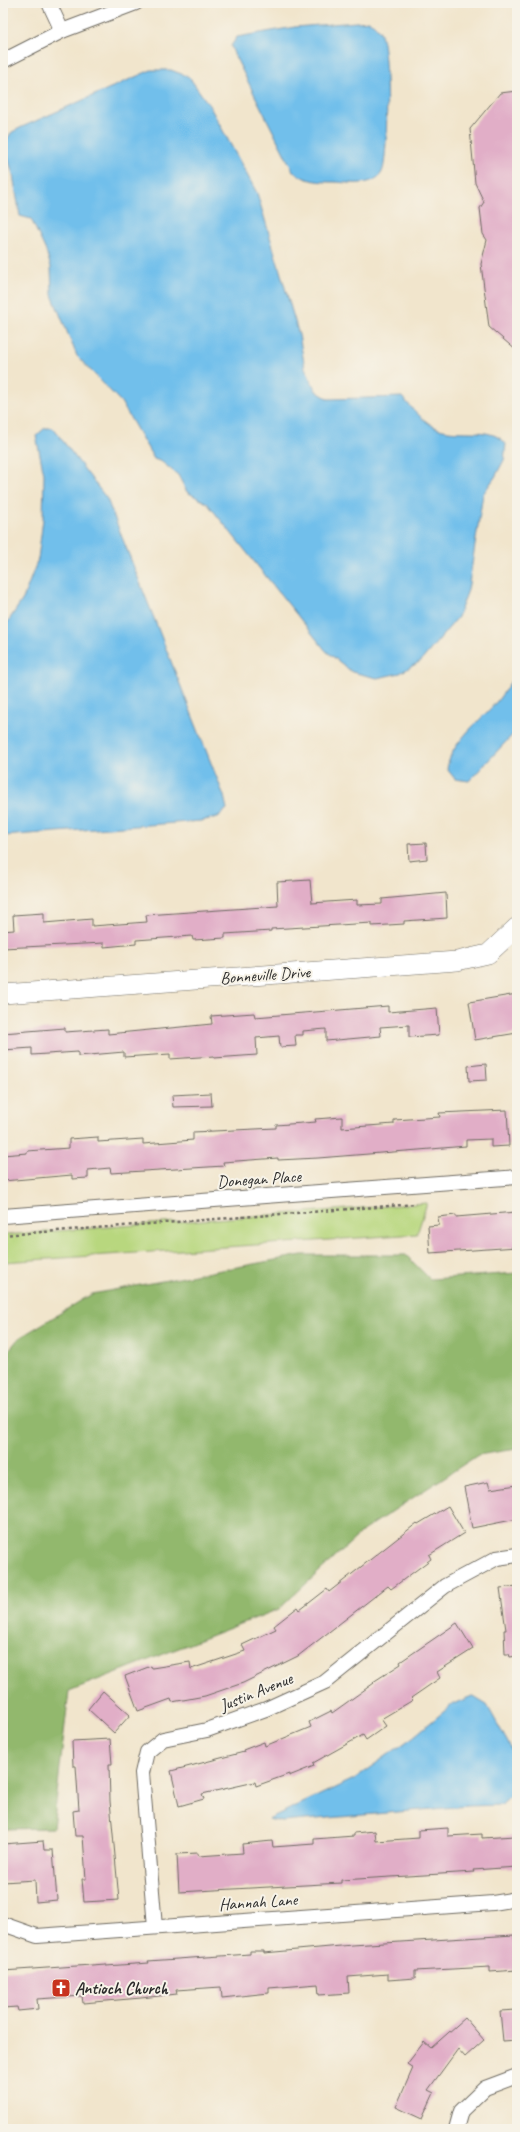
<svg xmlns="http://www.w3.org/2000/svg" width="520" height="2132" font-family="Caveat,sans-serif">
<rect width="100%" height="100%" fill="#f7f3e8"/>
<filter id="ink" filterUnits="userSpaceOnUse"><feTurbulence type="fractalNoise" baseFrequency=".025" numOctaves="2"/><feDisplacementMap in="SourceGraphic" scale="8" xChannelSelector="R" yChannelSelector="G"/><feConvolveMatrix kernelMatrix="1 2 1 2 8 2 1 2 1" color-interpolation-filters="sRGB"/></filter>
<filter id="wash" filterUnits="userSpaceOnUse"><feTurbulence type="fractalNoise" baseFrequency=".012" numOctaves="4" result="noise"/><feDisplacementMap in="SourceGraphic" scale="16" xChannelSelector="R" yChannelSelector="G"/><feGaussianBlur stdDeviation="0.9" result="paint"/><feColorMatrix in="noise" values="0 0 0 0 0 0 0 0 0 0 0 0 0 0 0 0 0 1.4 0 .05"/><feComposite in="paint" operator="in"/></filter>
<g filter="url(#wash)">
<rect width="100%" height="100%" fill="#f1e5cc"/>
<path fill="#b8d77e" stroke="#728154" d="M 427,1203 L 417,1234 L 3,1262 L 3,1235 Z"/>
<path fill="#92b86d" stroke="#5e724c" d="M 302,1255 L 406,1255 L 430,1279 L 517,1273 L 517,1449 L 478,1455 L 364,1530 L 279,1609 L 69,1691 L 53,1828 L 3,1829 L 3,1357 L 19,1338 L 92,1294 Z"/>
<g fill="#71bfeb" stroke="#4e758b">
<path d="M 369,21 C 373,24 378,28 380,32 C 388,45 389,158 382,172 C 375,187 349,183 336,182 C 320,182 306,182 293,171 L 234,54 L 231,46 L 237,37 L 295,27 Z"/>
<path d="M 151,70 L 171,70 L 189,77 L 209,105 L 257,193 L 299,335 L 305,368 L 316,391 L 328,399 L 402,397 C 411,407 421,419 433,426 C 454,439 490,423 506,444 L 504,460 L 495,477 L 483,494 L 468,590 L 458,617 L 421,661 L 400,673 L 377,678 L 352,672 L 326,651 L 207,503 L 187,492 L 178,475 L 162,462 L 154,459 L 121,402 L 77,356 L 52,295 L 51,267 L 46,251 L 31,219 L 20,216 L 13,175 L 4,143 L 12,132 L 22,127 Z"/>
<path d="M 45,428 L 53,428 L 107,499 L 224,796 L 227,809 L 218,817 L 201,821 L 3,836 L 3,629 L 23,599 L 38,559 L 43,519 L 44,474 L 36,436 Z"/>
<path d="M 517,672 L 517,730 L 469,781 L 455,779 L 447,769 C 451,741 481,721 498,700 C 505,691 511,681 517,672 Z"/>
<path d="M 472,1696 L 487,1705 L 517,1759 L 517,1786 L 502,1805 L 467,1806 L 282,1822 L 268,1819 L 354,1779 L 413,1737 L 453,1704 Z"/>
</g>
<g id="blocks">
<g fill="#e1aec7">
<path d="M 517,91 L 517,351 L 489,327 L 481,264 L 487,240 L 483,234 L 480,208 L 484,202 L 475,183 L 470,129 L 500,93 Z"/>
<path d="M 426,843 L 427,859 L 409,861 L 408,844 Z"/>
<path d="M 310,880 L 312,903 L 357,900 L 357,905 L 382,904 L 382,899 L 446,893 L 447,918 L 404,921 L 404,924 L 372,926 L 372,923 L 271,929 L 271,931 L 225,934 L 225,938 L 193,940 L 192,936 L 136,940 L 136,944 L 104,947 L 104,943 L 3,948 L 3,931 L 14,930 L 13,915 L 44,913 L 44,923 L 92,919 L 92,926 L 147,922 L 146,915 L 278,906 L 277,882 Z"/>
<path d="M 517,994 L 517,1033 L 475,1040 L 469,1002 Z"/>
<path d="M 388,1006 L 388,1012 L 437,1008 L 439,1035 L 409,1037 L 409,1025 L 380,1027 L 381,1036 L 326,1041 L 326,1029 L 303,1031 L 303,1035 L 295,1035 L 296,1046 L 280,1047 L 279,1036 L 256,1038 L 257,1055 L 214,1058 L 214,1056 L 170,1059 L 170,1054 L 124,1057 L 124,1052 L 78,1056 L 78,1052 L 32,1055 L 32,1048 L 3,1050 L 3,1033 L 65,1028 L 65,1032 L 108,1029 L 108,1034 L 212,1024 L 211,1016 L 254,1013 L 255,1017 Z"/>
<path d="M 486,1064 L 487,1080 L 469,1081 L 468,1066 Z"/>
<path d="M 211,1093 L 212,1106 L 173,1107 L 172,1095 Z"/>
<path d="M 507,1110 L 509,1146 L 491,1147 L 491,1139 L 466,1140 L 466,1146 L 431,1149 L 318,1158 L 278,1160 L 278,1158 L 223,1162 L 224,1166 L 111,1173 L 110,1168 L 88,1170 L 88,1178 L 72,1179 L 72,1175 L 3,1181 L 3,1155 L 27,1153 L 27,1151 L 69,1148 L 69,1139 L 98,1137 L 98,1142 L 143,1139 L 143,1144 L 193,1140 L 193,1132 L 276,1128 L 276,1125 L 316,1122 L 315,1119 L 342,1117 L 342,1128 L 394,1124 L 394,1120 L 440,1117 L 439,1113 Z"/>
<path d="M 516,1212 L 517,1247 L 430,1253 L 428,1226 L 439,1225 L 438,1217 L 456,1215 L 456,1217 Z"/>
<path d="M 488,1482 L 490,1489 L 517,1485 L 517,1519 L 472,1528 L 464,1487 Z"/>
<path d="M 448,1506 L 464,1533 L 429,1555 L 431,1559 L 391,1589 L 388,1586 L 298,1656 L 243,1683 L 205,1696 L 172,1702 L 171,1699 L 138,1711 L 125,1676 L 151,1666 L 152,1668 L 190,1662 L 191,1669 L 245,1651 L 242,1645 L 276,1629 L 274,1626 L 298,1607 L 300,1610 L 327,1589 L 329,1592 L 417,1523 L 418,1524 Z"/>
<path d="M 517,1586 L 517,1656 L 510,1657 L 509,1654 L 505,1654 L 504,1630 L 506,1630 L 500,1588 Z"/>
<path d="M 457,1623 L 473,1649 L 437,1672 L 440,1678 L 411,1698 L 413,1700 L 381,1719 L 386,1726 L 366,1740 L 363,1735 L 313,1763 L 314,1766 L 289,1776 L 289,1774 L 256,1786 L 255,1782 L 202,1794 L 204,1799 L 179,1806 L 171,1771 L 244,1752 L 243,1750 L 264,1742 L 265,1746 L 311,1727 L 309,1722 L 331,1711 L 332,1713 L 374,1683 L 373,1682 L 401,1664 L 400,1662 Z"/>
<path d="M 103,1691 L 130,1715 L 114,1733 L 88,1709 Z"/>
<path d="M 110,1739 L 112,1764 L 109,1764 L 110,1801 L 119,1900 L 84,1902 L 82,1879 L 86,1879 L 83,1836 L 75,1836 L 73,1811 L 79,1810 L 76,1766 L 73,1766 L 72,1741 Z"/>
<path d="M 448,1828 L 448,1836 L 482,1834 L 482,1838 L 515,1836 L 517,1867 L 473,1870 L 474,1872 L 341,1880 L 341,1883 L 179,1892 L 177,1854 L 198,1853 L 198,1856 L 243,1853 L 242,1844 L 272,1841 L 273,1847 L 314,1844 L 314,1839 L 354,1836 L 354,1833 L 375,1831 L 376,1841 L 419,1838 L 419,1830 Z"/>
<path d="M 43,1841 L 44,1850 L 53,1850 L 57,1900 L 36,1902 L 35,1880 L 3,1882 L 3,1844 Z"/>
<path d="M 514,1935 L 517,1970 L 490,1972 L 490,1967 L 415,1971 L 415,1978 L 388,1980 L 388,1974 L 348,1977 L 349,1993 L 319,1995 L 318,1984 L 269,1988 L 269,1993 L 222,1998 L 221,1987 L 176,1990 L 177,1994 L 141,1998 L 83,2003 L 82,1996 L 37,1999 L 38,2009 L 18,2011 L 17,2007 L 3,2008 L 3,1971 L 106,1964 L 106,1966 L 149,1963 L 148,1961 L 250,1954 L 250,1951 L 264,1951 L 264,1953 L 352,1945 Z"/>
<path d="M 517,2010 L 517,2040 L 503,2041 L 500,2011 Z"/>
<path d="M 465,2018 L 484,2040 L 465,2057 L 458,2049 L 428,2090 L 434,2093 L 422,2119 L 396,2107 L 413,2068 L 407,2064 L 424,2042 L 431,2048 Z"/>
</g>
</g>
</g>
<g filter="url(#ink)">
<use href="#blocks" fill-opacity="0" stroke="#706c63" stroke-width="1"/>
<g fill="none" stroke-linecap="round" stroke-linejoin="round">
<defs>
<g id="street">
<path d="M 49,3 L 62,31"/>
<path d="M 3,61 L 62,31 L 136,3"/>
<path d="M 3,1216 L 517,1177"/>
<path d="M 3,1924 L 37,1936 L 493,1903 L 517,1899"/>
<path d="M 155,1927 L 142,1773 L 147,1752 L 163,1739 L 207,1730 L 266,1709 L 325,1682 L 445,1586 L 497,1558 L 517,1555"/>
<path d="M 456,2129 L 461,2111 L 485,2088 L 517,2076"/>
</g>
<path id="secondary" d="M 3,994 L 457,961 L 488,954 L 517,927"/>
</defs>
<use href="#street" stroke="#706c63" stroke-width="16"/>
<use href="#secondary" stroke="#706c63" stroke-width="20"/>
<path stroke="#706c63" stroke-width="2.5" stroke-dasharray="3 3" stroke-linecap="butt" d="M 3,1235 L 416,1204"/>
<use href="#street" stroke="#fff" stroke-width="14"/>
<use href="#secondary" stroke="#fff" stroke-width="19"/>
</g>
</g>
<defs>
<symbol id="church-square" viewBox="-11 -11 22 22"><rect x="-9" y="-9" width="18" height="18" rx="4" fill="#c8321e" stroke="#f7f3e8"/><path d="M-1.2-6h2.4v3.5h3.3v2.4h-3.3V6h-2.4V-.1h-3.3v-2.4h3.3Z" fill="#fff"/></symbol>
</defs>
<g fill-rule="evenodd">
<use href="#church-square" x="50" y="1977" width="22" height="22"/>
</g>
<g text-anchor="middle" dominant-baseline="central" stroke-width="4" stroke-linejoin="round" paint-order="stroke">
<g font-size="17" fill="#2b2b2b" stroke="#f7f3e8">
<text transform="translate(265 975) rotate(-4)">Bonneville Drive</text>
<text transform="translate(259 1179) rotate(-4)">Donegan Place</text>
<text transform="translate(256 1692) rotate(-22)">Justin Avenue</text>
<text transform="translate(258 1902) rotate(-4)">Hannah Lane</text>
</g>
<g font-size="17" font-weight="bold" fill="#2b2b2b" stroke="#f7f3e8" text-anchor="start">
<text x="75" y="1988">Antioch Church</text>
</g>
</g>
<rect width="520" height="2132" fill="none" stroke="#f7f3e8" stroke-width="16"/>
</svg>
